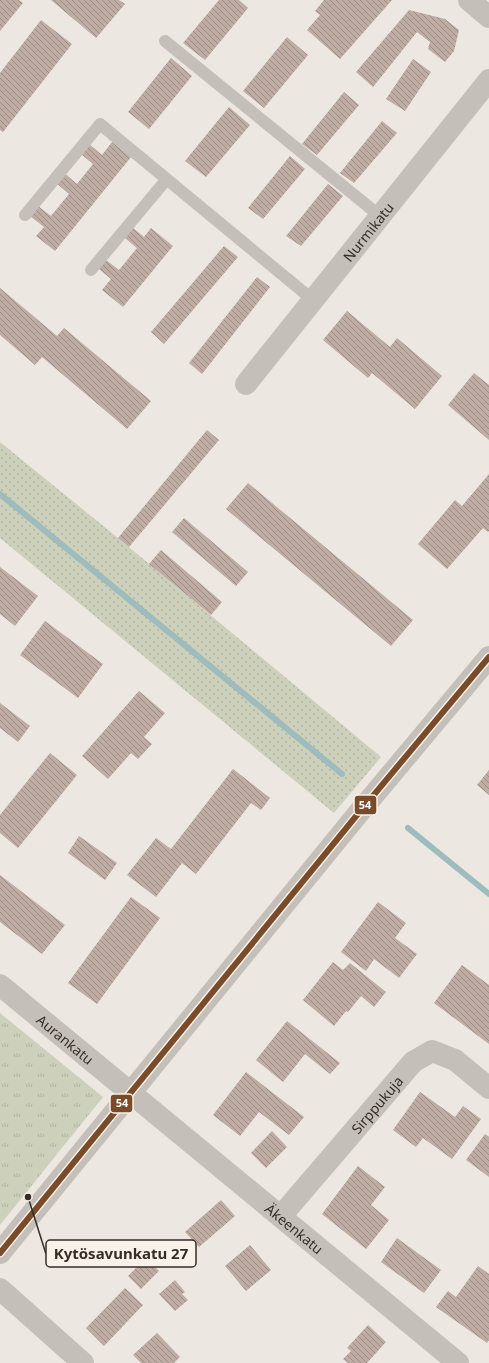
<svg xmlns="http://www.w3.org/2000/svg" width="489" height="1363" font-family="'Noto Sans',sans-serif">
<defs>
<pattern id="grass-tufts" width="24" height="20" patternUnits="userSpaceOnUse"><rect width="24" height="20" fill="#cdd1bb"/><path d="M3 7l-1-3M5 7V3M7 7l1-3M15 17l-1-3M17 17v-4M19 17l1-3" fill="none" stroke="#b1b4a1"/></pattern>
<pattern id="park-dots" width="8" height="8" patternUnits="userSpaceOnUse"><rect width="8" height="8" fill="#cdd1bb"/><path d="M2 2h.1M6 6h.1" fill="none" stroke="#b1b4a1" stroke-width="1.8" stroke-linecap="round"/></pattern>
<pattern id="building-back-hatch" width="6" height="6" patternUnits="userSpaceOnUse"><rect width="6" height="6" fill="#bfaca3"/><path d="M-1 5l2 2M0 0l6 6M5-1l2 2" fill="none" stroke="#9c8c85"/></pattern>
</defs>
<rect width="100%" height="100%" fill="#ece7e1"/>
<path fill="url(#grass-tufts)" d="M 0,1013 L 103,1097 L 0,1225 Z"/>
<path fill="url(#park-dots)" d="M 0,442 L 118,538 L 381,757 L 334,813 L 0,538 Z"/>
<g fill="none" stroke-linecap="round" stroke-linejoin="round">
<g stroke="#9ebcbd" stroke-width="6">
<path d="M 0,494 L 342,774"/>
<path d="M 408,828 L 489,894"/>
</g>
</g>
<g fill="url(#building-back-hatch)">
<path d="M 0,0 L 19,0 L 23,3 L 0,31 Z"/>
<path d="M 51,0 L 119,0 L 125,4 L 96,38 Z"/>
<path d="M 219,0 L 239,0 L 248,8 L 205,60 L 183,43 Z"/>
<path d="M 324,0 L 392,0 L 340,59 L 307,30 L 320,15 L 315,11 Z"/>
<path d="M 409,10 L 445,19 L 459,30 L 454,51 L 445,62 L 428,49 L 430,42 L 417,32 L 373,87 L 356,72 Z"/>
<path d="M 41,20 L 72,44 L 3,132 L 0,130 L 0,73 Z"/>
<path d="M 287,37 L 308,55 L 264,108 L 243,91 Z"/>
<path d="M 171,58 L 192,76 L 149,129 L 128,112 Z"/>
<path d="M 413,59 L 431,72 L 405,111 L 386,99 Z"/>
<path d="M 344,92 L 359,105 L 317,155 L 302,144 Z"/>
<path d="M 229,107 L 250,125 L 206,177 L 185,161 Z"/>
<path d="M 382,121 L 397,133 L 354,183 L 340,173 Z"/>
<path d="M 112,142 L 131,157 L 55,251 L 36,236 L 44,227 L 30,216 L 38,206 L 51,216 L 69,194 L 55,182 L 63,172 L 77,184 L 93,164 L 81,154 L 89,144 L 102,155 Z"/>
<path d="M 290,156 L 305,169 L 263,219 L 248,208 Z"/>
<path d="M 328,184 L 343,196 L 301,246 L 286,236 Z"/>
<path d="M 133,228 L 144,237 L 151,228 L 173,246 L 123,307 L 102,290 L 111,279 L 99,269 L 106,260 L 119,270 L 137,248 L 125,238 Z"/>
<path d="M 224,246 L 238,257 L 164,344 L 151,332 Z"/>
<path d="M 257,277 L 270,287 L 202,374 L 189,363 Z"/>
<path d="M 0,288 L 57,336 L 64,328 L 151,401 L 127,429 L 42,357 L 35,365 L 0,335 Z"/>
<path d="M 347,311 L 390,347 L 397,338 L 442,376 L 415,409 L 372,373 L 368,378 L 323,340 Z"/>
<path d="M 474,373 L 489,385 L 489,440 L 448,405 Z"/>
<path d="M 207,430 L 219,440 L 129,547 L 118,538 Z"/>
<path d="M 489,474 L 489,531 L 488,532 L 483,528 L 447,569 L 418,544 L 455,500 L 462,506 Z"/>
<path d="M 248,483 L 413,620 L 391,646 L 226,509 Z"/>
<path d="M 184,518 L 248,572 L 236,586 L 172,532 Z"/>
<path d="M 161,550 L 222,602 L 211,615 L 149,564 Z"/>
<path d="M 0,567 L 38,596 L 15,626 L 0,614 Z"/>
<path d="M 45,621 L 103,664 L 78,698 L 20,655 Z"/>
<path d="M 139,691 L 165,713 L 144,737 L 152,744 L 138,759 L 131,753 L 108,779 L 82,756 Z"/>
<path d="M 0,703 L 30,726 L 18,742 L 0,728 Z"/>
<path d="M 50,753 L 77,775 L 18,848 L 0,833 L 0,815 Z"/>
<path d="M 233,769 L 270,798 L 261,810 L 251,803 L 196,874 L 182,863 L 156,897 L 127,875 L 156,838 L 171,849 Z"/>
<path d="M 489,770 L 489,795 L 477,785 Z"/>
<path d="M 79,836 L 117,863 L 105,880 L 68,853 Z"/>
<path d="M 0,875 L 65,925 L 42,954 L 0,922 Z"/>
<path d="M 131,897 L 160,918 L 97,1004 L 68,983 Z"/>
<path d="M 378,902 L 406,923 L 395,938 L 417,954 L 399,978 L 374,959 L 366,971 L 341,952 Z"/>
<path d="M 333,962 L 343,970 L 350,963 L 386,992 L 374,1007 L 361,996 L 348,1012 L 346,1011 L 334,1026 L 303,1000 Z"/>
<path d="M 462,965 L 489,985 L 489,1044 L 434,1003 Z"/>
<path d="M 287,1021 L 340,1063 L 330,1074 L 305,1054 L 283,1082 L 256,1060 Z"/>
<path d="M 246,1072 L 304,1117 L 289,1135 L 259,1112 L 240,1136 L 213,1115 Z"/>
<path d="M 420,1092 L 455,1117 L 463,1106 L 481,1119 L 452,1159 L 423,1138 L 416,1147 L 393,1130 Z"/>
<path d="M 272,1131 L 287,1147 L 266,1168 L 251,1153 Z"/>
<path d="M 485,1134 L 489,1137 L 489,1177 L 466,1160 Z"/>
<path d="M 358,1166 L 385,1187 L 371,1205 L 389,1220 L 366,1249 L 322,1214 Z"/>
<path d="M 221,1200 L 235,1216 L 199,1247 L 185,1232 Z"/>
<path d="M 397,1238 L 441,1270 L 424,1293 L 381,1262 Z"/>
<path d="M 250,1245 L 271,1270 L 246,1291 L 225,1266 Z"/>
<path d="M 146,1258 L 159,1271 L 141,1289 L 128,1276 Z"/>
<path d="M 478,1266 L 489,1274 L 489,1340 L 487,1343 L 436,1307 L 448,1291 L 456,1297 Z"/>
<path d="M 175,1280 L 185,1292 L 182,1294 L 188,1300 L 175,1311 L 159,1294 Z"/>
<path d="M 125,1288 L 143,1305 L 104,1346 L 86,1328 Z"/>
<path d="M 368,1325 L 386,1342 L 367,1363 L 348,1363 L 343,1359 L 351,1351 L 347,1348 Z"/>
<path d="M 157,1333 L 180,1357 L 174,1363 L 141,1363 L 133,1355 Z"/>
</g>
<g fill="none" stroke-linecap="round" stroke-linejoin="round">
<g stroke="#c5bfba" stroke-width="12">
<path d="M 165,41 L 380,216"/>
<path d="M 25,215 L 100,124 L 313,300"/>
<path d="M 91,270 L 166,180"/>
</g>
<g stroke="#c5bfba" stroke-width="22">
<path d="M 469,0 L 489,17"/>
<path id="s1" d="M 246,384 L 489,80"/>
<path id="s2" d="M 0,985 L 458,1363"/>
<path id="s3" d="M 281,1216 L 413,1062 L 432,1051 L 455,1060 L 489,1088"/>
<path d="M 0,1289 L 83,1363"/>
</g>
<path stroke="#c5bfba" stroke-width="22" d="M 0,1253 L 357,815 L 489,657"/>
<defs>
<path id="bus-1" d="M 0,1253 L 357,815 L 489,657"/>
</defs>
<use href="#bus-1" stroke="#f9f2e8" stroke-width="9"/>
<use href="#bus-1" stroke="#7a4b2a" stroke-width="6"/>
</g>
<g text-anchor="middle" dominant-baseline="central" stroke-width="3" stroke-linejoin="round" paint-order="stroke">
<g font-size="14" fill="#362d28" stroke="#f9f2e8">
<text stroke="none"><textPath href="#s1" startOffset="195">Nurmikatu</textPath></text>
<text stroke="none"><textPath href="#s2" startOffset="85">Aurankatu</textPath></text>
<text stroke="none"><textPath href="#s3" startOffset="147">Sirppukuja</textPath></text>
<text stroke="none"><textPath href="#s2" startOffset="382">Äkeenkatu</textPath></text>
</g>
</g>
<path fill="none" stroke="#362d28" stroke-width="1.5" d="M28 1197L46 1254"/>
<circle fill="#362d28" stroke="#f9f2e8" stroke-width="1.5" cx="28" cy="1197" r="4"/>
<rect fill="#f9f2e8" stroke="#362d28" stroke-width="1.5" x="46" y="1240" width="150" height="27" rx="4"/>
<g font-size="15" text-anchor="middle" font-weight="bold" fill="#362d28">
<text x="121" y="1259">Kytösavunkatu 27</text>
</g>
<g stroke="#f9f2e8" stroke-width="1.5">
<rect x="354" y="795" width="23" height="20" rx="4" fill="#7a4b2a"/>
<rect x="110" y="1094" width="23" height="19" rx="4" fill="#7a4b2a"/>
</g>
<g font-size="11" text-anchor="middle" font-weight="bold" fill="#fff">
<text x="365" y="809">54</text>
<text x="122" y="1107">54</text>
</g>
</svg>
